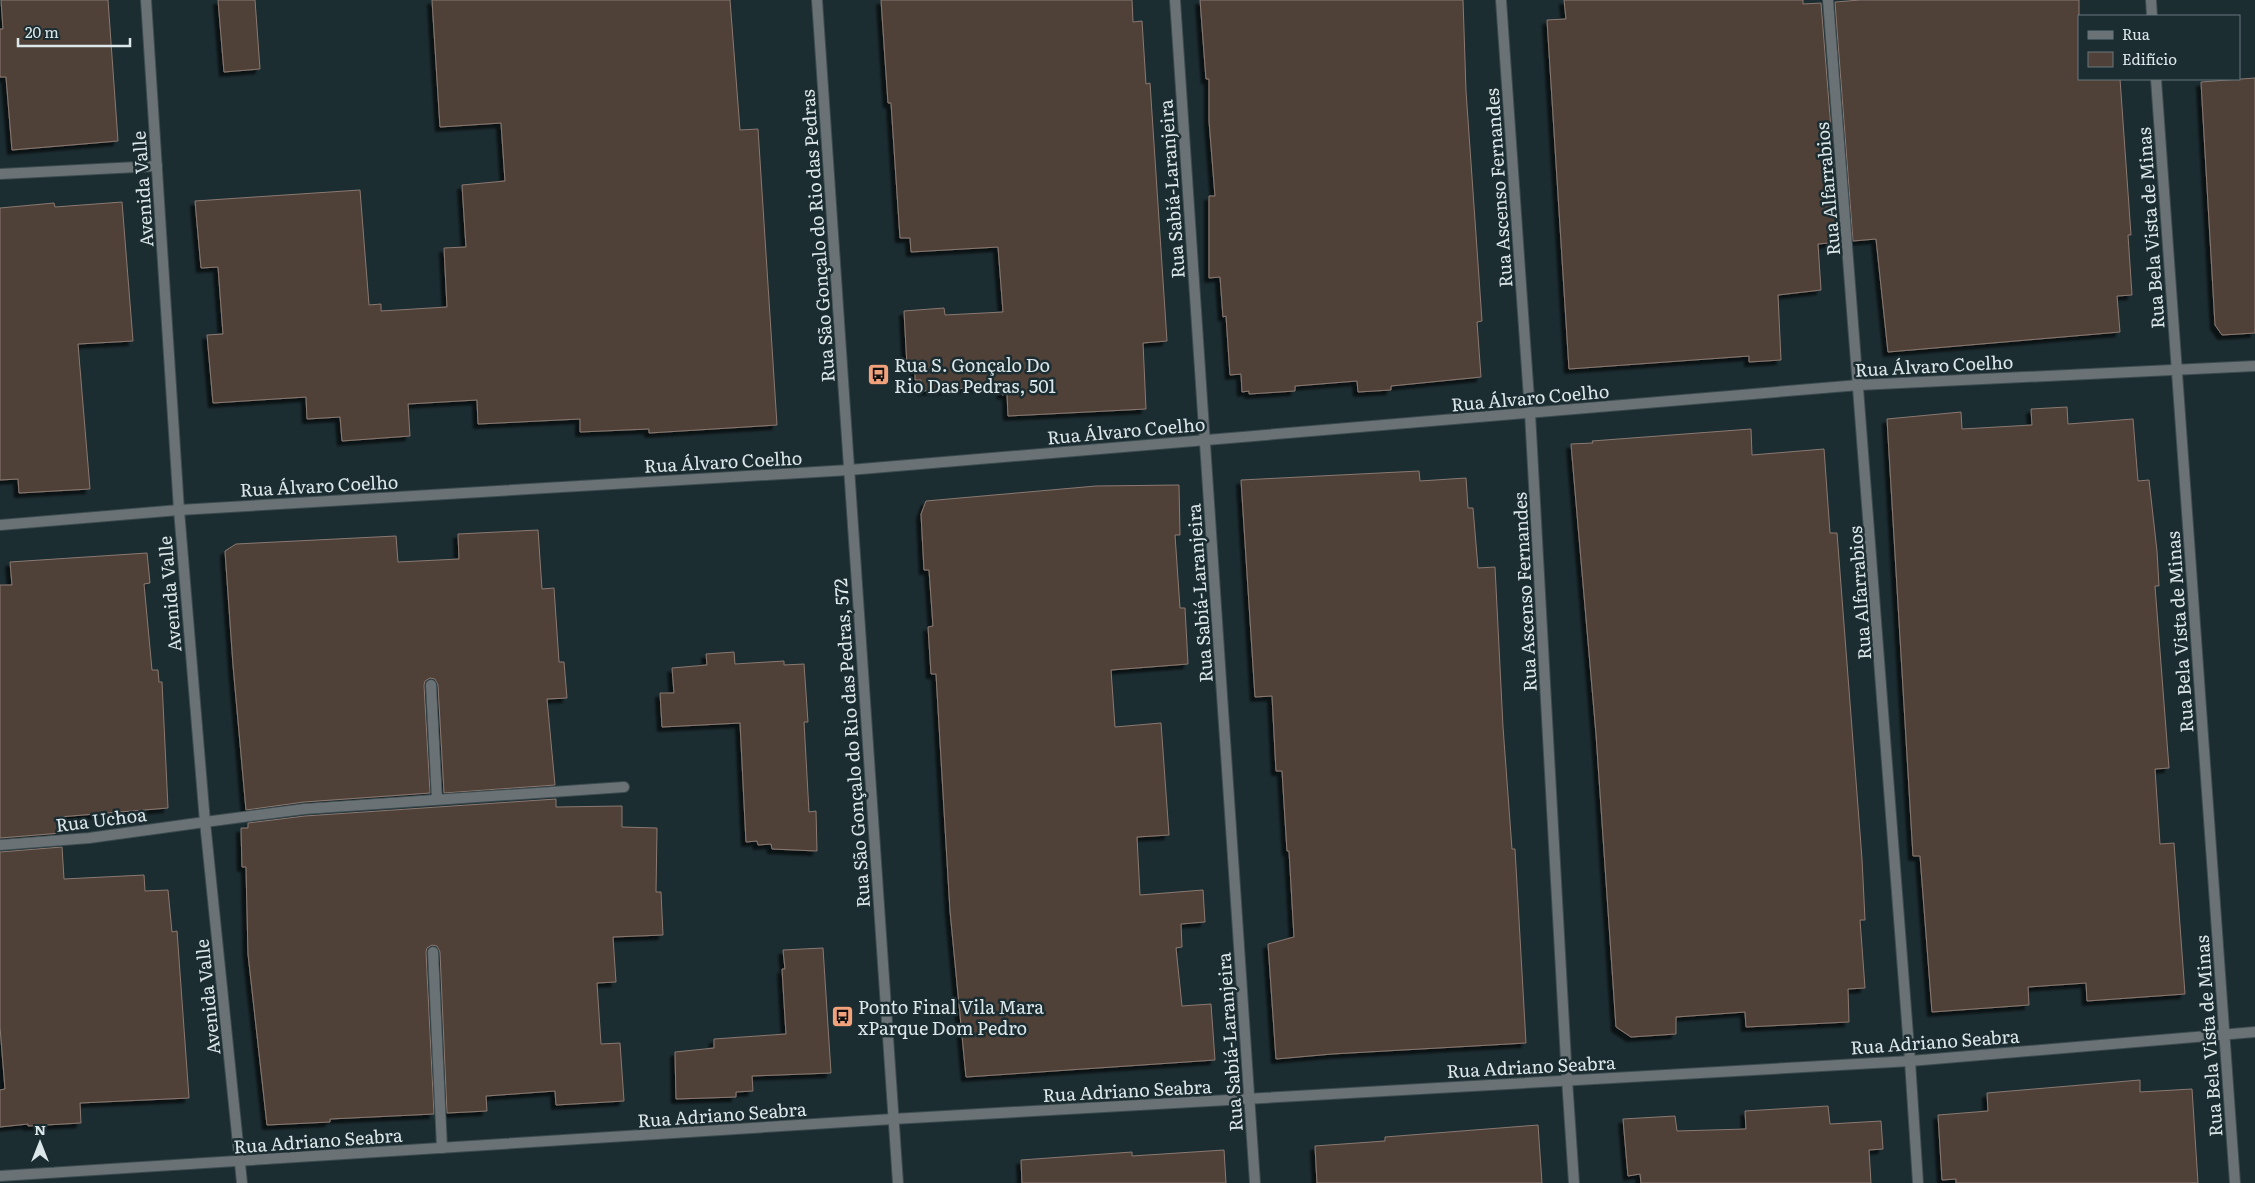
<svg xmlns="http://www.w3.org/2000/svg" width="2255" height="1183" font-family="Literata,serif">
<defs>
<filter id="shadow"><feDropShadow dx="-4.5" dy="4.5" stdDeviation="1" flood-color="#0009"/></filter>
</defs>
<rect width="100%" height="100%" fill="#1c2d32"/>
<g fill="#4f4039" stroke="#8a7971" filter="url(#shadow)">
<path d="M 1,0 L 108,0 L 118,141 L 12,150 L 6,77 L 0,77 L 0,29 L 3,29 Z"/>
<path d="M 218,0 L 255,0 L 260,69 L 224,72 Z"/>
<path d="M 432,0 L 730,0 L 740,130 L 758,129 L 777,425 L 649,433 L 649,429 L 580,432 L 580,419 L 478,424 L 477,400 L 408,404 L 410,436 L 342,441 L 340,417 L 307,419 L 306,397 L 213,403 L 207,335 L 223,334 L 218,267 L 201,268 L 195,201 L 360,190 L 369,305 L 381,304 L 381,311 L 447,307 L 444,248 L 466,247 L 462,185 L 505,181 L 501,123 L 440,127 Z"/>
<path d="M 881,0 L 1132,0 L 1133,22 L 1142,21 L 1146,84 L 1150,83 L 1167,341 L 1143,343 L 1146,409 L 1008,416 L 1007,394 L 1002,395 L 1001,386 L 922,391 L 921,380 L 915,380 L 915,365 L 907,366 L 904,311 L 944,308 L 945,315 L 1003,312 L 998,247 L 911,252 L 910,238 L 900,238 L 891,103 L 888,103 Z"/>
<path d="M 1200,0 L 1463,0 L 1466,91 L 1482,321 L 1477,322 L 1481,377 L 1391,386 L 1391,390 L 1358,392 L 1357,381 L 1295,386 L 1295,391 L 1249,394 L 1249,391 L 1242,392 L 1241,374 L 1230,375 L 1226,316 L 1223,317 L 1220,277 L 1209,278 L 1209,196 L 1215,196 L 1209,121 L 1209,79 L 1206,79 Z"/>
<path d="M 1564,0 L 1803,0 L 1803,4 L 1821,3 L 1840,242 L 1818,244 L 1821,290 L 1778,295 L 1781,360 L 1749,362 L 1749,356 L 1569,369 L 1547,20 L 1566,19 Z"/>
<path d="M 1860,0 L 2079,0 L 2079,79 L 2120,79 L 2131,235 L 2128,235 L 2132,295 L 2117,296 L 2120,332 L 1888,352 L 1876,239 L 1853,241 L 1835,2 Z"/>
<path d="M 2255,78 L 2255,333 L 2222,335 L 2215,325 L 2201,82 Z"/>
<path d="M 122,202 L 133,341 L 78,344 L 90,489 L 19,493 L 18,479 L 0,480 L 0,208 L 54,203 L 55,207 Z"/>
<path d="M 2067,407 L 2068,424 L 2133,419 L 2138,481 L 2149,480 L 2157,551 L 2159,586 L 2155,586 L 2169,768 L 2155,769 L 2160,844 L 2174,843 L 2185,994 L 2087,1001 L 2086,983 L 2028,987 L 2029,1005 L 1932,1012 L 1920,856 L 1913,856 L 1887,419 L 1961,412 L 1962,429 L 2032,425 L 2031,409 Z"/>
<path d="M 1751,429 L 1752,455 L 1824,449 L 1830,533 L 1837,533 L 1862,859 L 1865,920 L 1860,920 L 1865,988 L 1848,989 L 1849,1022 L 1746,1027 L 1745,1012 L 1676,1017 L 1676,1034 L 1631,1037 L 1616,1027 L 1596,734 L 1571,444 L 1593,443 L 1592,441 Z"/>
<path d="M 1419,471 L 1420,481 L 1466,478 L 1468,508 L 1473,508 L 1478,568 L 1495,567 L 1503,727 L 1512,849 L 1515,849 L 1526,1043 L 1332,1054 L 1276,1059 L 1268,944 L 1294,937 L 1289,851 L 1287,851 L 1282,771 L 1276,771 L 1272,696 L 1255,697 L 1241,480 Z"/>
<path d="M 1179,485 L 1180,535 L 1175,535 L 1180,608 L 1185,608 L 1188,664 L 1111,670 L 1115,727 L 1161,723 L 1169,835 L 1137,837 L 1140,895 L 1203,890 L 1205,922 L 1181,924 L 1182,947 L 1176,948 L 1182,1006 L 1211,1004 L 1215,1060 L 966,1077 L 950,911 L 936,674 L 931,674 L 928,627 L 933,626 L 929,570 L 924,570 L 921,514 L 926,501 L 1096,486 Z"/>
<path d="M 538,530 L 542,589 L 554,588 L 559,662 L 564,662 L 567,698 L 547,699 L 555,785 L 444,793 L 438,685 L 435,679 L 430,678 L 425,681 L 424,685 L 430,793 L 304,802 L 246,810 L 233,665 L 225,551 L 236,544 L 396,536 L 398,562 L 459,559 L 458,534 Z"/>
<path d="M 147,553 L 150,583 L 144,584 L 152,670 L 158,670 L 159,682 L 162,682 L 168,808 L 59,817 L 61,833 L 0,838 L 0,585 L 12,585 L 10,562 Z"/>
<path d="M 734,652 L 735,664 L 784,661 L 784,665 L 804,664 L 808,722 L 804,722 L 809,812 L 816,811 L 817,851 L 772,849 L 771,844 L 758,845 L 757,841 L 746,842 L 740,723 L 662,727 L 660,693 L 674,693 L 672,668 L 707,665 L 706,654 Z"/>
<path d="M 556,799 L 556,807 L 622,806 L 622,827 L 657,828 L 656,892 L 661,892 L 663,935 L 613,937 L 616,982 L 597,983 L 601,1044 L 620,1043 L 624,1101 L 556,1105 L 555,1091 L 486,1096 L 487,1111 L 447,1113 L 440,952 L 437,946 L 432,945 L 427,948 L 426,952 L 434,1114 L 330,1119 L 330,1122 L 267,1125 L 248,954 L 246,867 L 242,867 L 241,828 L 248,828 L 248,823 L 305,816 Z"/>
<path d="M 62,847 L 64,879 L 144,875 L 145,891 L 168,890 L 172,932 L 177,931 L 189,1098 L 80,1103 L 81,1123 L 28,1126 L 28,1124 L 0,1127 L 0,1090 L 5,1089 L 0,1027 L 0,852 Z"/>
<path d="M 823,948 L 831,1073 L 752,1076 L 753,1091 L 736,1092 L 736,1097 L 676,1099 L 675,1052 L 714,1048 L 714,1039 L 786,1034 L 782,969 L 785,969 L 783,950 Z"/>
<path d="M 2140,1080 L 2140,1092 L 2192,1089 L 2198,1183 L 1956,1183 L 1956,1179 L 1942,1180 L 1938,1115 L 1988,1111 L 1987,1093 Z"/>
<path d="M 1828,1106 L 1830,1124 L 1881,1121 L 1883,1149 L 1869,1150 L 1871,1183 L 1641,1183 L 1640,1174 L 1628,1176 L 1623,1119 L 1675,1116 L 1677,1131 L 1746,1129 L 1745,1111 Z"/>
<path d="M 1538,1125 L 1542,1183 L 1317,1183 L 1315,1146 L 1385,1141 L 1385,1137 Z"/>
<path d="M 1224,1150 L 1226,1183 L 1022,1183 L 1021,1160 L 1132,1152 L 1132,1156 Z"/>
</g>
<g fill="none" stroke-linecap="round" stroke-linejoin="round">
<defs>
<g id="service">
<path d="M 431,685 L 437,799"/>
<path d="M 205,822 L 304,809 L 624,787"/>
<path d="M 433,952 L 442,1148"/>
</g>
<g id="minor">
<path d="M 146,0 L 179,510 L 205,822 L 242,1183"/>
<path d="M 817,0 L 898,1183"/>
<path d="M 1175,0 L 1255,1183"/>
<path d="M 1501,0 L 1530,413 L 1567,1079 L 1574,1183"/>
<path d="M 1828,0 L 1910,1061 L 1918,1183"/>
<path d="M 2151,0 L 2152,16"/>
<path d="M 2156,79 L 2235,1183"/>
<path d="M 0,174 L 157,166"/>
<path d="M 0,525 L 179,510 L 849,470 L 1859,385 L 2255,366"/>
<path d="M 0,845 L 89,838 L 205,822"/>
<path d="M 0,1176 L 893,1119 L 1910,1061 L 2255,1032"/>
</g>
</defs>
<use href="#service" stroke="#3b4b4f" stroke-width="12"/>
<use href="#minor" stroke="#3b4b4f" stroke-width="12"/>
<use href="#service" stroke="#6a7275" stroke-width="10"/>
<use href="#minor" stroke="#6a7275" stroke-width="10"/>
</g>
<defs>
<symbol id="bus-square" viewBox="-11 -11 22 22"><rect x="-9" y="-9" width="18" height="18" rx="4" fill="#f1a27b" stroke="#1c2d32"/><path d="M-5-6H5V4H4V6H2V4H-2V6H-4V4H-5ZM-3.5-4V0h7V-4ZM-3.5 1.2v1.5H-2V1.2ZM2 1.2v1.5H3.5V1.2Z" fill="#111"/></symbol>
</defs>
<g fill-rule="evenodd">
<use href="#bus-square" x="866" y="362" width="25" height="25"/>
<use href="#bus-square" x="830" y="1004" width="25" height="25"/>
</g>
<g text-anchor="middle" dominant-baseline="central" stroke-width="5" stroke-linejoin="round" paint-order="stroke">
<g font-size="18" fill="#dce7ea" stroke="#1c2d32">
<text transform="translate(1498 188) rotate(-94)">Rua Ascenso Fernandes</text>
<text transform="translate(142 189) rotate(-94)">Avenida Valle</text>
<text transform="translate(1171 189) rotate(-94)">Rua Sabiá-Laranjeira</text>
<text transform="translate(1827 189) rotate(-95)">Rua Alfarrabios</text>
<text transform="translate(2150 228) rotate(-94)">Rua Bela Vista de Minas</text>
<text transform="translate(817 236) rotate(-94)">Rua São Gonçalo do Rio das Pedras</text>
<text transform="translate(1934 365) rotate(-3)">Rua Álvaro Coelho</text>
<text transform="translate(1530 397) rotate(-5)">Rua Álvaro Coelho</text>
<text transform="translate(1126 430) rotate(-5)">Rua Álvaro Coelho</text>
<text transform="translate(723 461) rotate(-3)">Rua Álvaro Coelho</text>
<text transform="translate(319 485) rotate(-3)">Rua Álvaro Coelho</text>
<text transform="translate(1524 592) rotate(-93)">Rua Ascenso Fernandes</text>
<text transform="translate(1199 593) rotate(-94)">Rua Sabiá-Laranjeira</text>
<text transform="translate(1859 593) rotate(-94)">Rua Alfarrabios</text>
<text transform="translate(169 594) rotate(-95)">Avenida Valle</text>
<text transform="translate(2179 632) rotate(-94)">Rua Bela Vista de Minas</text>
<text transform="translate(851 743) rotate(-94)">Rua São Gonçalo do Rio das Pedras, 572</text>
<text transform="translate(101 819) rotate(-7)">Rua Uchoa</text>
<text transform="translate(207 997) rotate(-96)">Avenida Valle</text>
<text transform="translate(2208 1036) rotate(-94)">Rua Bela Vista de Minas</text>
<text transform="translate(1935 1041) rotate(-4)">Rua Adriano Seabra</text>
<text transform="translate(1229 1042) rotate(-94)">Rua Sabiá-Laranjeira</text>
<text transform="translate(1531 1066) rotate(-3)">Rua Adriano Seabra</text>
<text transform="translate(1127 1090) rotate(-3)">Rua Adriano Seabra</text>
<text transform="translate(722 1114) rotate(-4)">Rua Adriano Seabra</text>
<text transform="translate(318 1140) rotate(-4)">Rua Adriano Seabra</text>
</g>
<g font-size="18" fill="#dce7ea" stroke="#1c2d32" text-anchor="start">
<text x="894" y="364">Rua S. Gonçalo Do<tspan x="894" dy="21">Rio Das Pedras, 501</tspan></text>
<text x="858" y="1006">Ponto Final Vila Mara<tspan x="858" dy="21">xParque Dom Pedro</tspan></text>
</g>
</g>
<rect x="2078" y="15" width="162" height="65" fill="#1c2d32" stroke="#69777c"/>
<rect x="2088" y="31" width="25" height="8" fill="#6a7275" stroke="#69777c"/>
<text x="2122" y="40" font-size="15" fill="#dce7ea">Rua</text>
<rect x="2088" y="52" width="25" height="15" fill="#4f4039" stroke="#69777c"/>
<text x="2122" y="65" font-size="15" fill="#dce7ea">Edifício</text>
<g transform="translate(40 1143)" stroke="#1c2d32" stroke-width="4" paint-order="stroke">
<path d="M0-4L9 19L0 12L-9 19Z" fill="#dce7ea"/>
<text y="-8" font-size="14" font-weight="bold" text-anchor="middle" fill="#dce7ea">N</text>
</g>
<path d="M18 38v8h112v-8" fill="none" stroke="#dce7ea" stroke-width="2.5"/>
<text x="25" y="38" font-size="15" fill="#dce7ea" stroke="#1c2d32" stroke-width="4" paint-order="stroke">20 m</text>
</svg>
